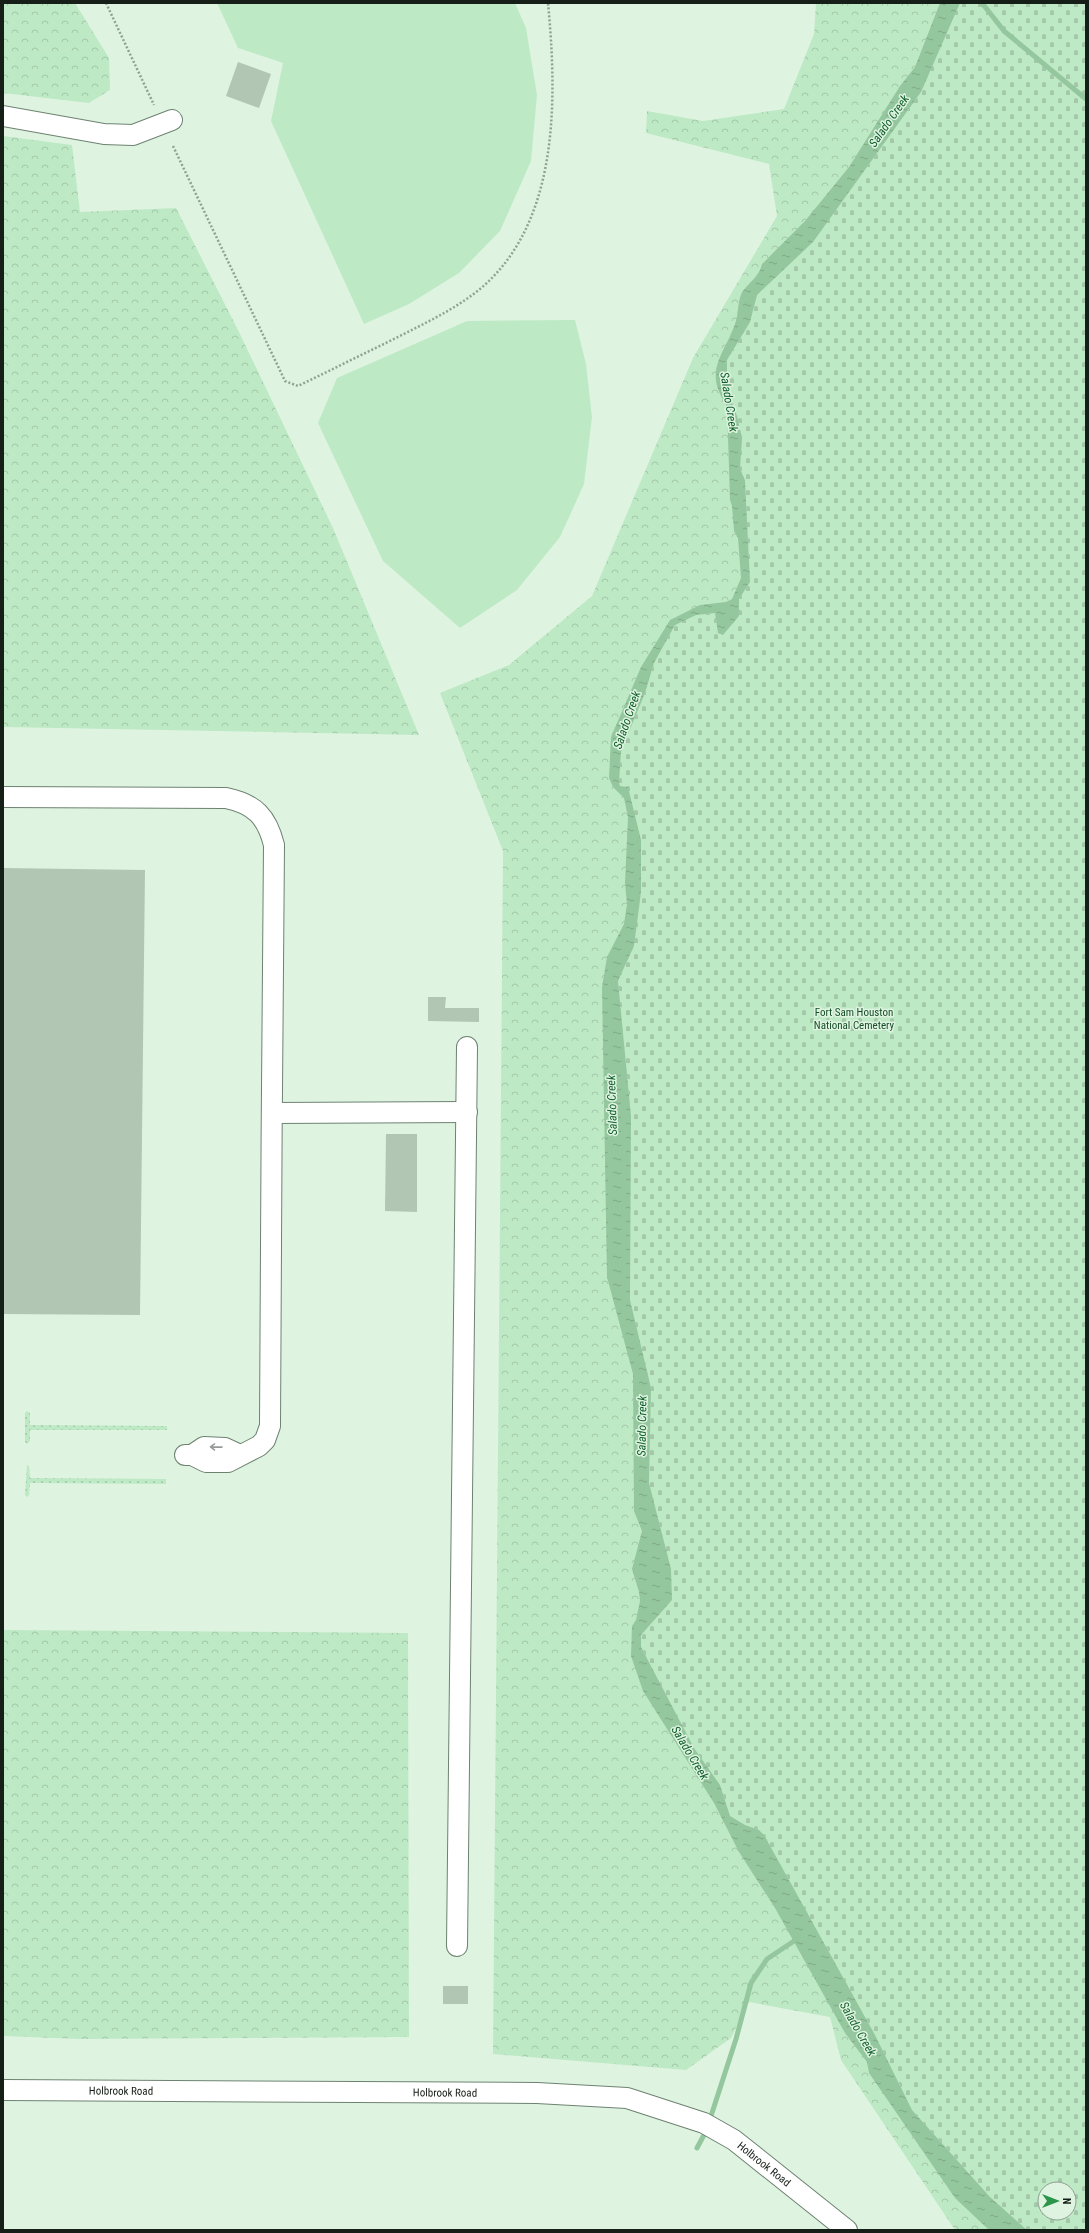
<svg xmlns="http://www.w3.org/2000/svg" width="1089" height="2233" font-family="'Roboto Condensed',sans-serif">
<defs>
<pattern id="grass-dots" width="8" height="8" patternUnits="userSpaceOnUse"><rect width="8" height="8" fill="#bee9c5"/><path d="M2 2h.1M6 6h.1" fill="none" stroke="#a3c7a8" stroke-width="1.8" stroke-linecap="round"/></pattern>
<pattern id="forest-crowns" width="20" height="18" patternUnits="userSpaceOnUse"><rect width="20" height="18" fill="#bee9c5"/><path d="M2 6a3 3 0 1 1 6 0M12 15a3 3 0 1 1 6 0" fill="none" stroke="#a3c7a8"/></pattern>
<pattern id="cemetery-stones" width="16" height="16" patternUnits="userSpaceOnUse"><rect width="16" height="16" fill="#bee9c5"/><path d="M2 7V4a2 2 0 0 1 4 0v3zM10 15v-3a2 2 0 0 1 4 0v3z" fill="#a3c7a8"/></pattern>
<pattern id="water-ripples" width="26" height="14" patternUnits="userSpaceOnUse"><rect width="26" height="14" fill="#94c79d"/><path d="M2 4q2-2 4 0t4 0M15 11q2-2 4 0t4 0" fill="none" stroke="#7faa86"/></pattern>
</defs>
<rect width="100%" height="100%" fill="#def4e1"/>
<g fill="url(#grass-dots)">
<path d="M 27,1411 L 30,1413 L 30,1425 L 167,1426 L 167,1430 L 30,1430 L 30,1441 L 27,1444 L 25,1442 L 25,1413 Z"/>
<path d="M 27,1465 L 29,1466 L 30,1478 L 166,1479 L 166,1484 L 30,1483 L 29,1495 L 27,1497 L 25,1495 Z"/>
</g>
<g fill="url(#forest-crowns)" fill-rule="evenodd">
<path d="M 3,3 L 75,3 L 109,58 L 110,90 L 89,103 L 3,93 Z"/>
<path d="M 816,3 L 1086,3 L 1086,2230 L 955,2230 L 841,2060 L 830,2017 L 749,2002 L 731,2038 L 686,2070 L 493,2054 L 503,851 L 440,693 L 509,665 L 592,596 L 693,358 L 777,216 L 769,164 L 646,133 L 647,111 L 703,121 L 784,109 L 814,34 ZM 1045,2189 L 1069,2189 L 1069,2213 L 1045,2213 Z"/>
<path d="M 3,136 L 72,145 L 80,212 L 176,208 L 238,330 L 333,528 L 419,735 L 3,727 Z"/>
<path d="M 3,1630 L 408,1633 L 409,2037 L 79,2039 L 3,2036 Z"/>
</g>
<path fill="url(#cemetery-stones)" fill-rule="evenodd" d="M 960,3 L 1086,3 L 1086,2230 L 1027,2230 L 990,2197 L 912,2110 L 875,2035 L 764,1835 L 759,1830 L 745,1825 L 730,1816 L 720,1785 L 694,1748 L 641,1647 L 641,1635 L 672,1600 L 671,1569 L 649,1483 L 651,1388 L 630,1300 L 631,1116 L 618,981 L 634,946 L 641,840 L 619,782 L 621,751 L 645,693 L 654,663 L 675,625 L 696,615 L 715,613 L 718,633 L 739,616 L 739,599 L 750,582 L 745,480 L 740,469 L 742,438 L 737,416 L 727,389 L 727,360 L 750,322 L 757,295 L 813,242 L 921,92 ZM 1045,2189 L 1069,2189 L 1069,2213 L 1045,2213 Z"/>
<g fill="#bee9c5">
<path d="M 217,3 L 515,3 L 526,28 L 537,95 L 531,161 L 500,231 L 459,273 L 409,304 L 364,324 L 271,121 L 283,63 L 238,48 Z"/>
<path d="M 575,320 L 586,364 L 592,417 L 584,484 L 560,537 L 517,590 L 460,628 L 383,561 L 318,423 L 337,378 L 467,321 Z"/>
</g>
<path fill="url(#water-ripples)" d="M 940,3 L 960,3 L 921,92 L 813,242 L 757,295 L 750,322 L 727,360 L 727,389 L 737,416 L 742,438 L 740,469 L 745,480 L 750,582 L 739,599 L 739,616 L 723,635 L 718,633 L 715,613 L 696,615 L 675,625 L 654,663 L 645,693 L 621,751 L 619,782 L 620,786 L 628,787 L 641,840 L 641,892 L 634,946 L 618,981 L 631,1116 L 630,1300 L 651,1388 L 649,1483 L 671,1569 L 672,1600 L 641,1635 L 641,1647 L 694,1748 L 720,1785 L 730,1816 L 745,1825 L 759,1830 L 764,1835 L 875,2035 L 912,2110 L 990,2197 L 1027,2230 L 989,2230 L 955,2198 L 869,2073 L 867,2062 L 845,2033 L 775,1908 L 739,1852 L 714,1803 L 643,1691 L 631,1656 L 632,1626 L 636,1620 L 640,1601 L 639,1592 L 632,1569 L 642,1531 L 634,1511 L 633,1374 L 607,1277 L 602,987 L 607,957 L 624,924 L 627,904 L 625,883 L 628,817 L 624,798 L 613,787 L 609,778 L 611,737 L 641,667 L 670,620 L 700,605 L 726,602 L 732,599 L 741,578 L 738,538 L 734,531 L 732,506 L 730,500 L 727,406 C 703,371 723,357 735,324 C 739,314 737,300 743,291 C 750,281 759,277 762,264 L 805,221 L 849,167 L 900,86 L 915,67 Z"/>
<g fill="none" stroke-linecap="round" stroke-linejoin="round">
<g stroke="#94c79d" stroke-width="5">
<path d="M 982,3 L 1004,31 L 1086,99"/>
<path d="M 711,2116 L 736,2039 L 751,1983 L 767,1959 L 800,1937"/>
<path d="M 697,2148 L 705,2133"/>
</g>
</g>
<g fill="#b1c7b4">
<path d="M 238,62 L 271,74 L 259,108 L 226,96 Z"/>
<path d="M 3,868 L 145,870 L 140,1315 L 3,1314 Z"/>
<path d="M 428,997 L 446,997 L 445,1008 L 479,1008 L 479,1022 L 428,1021 Z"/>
<path d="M 386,1134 L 417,1134 L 417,1212 L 385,1211 Z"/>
<rect x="443" y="1986" width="25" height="18"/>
</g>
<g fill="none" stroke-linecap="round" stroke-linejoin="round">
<defs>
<g id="minor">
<path d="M 3,116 L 104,134 L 133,135 L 172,120"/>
<path d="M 3,797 L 226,798 C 255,804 267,817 274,845 C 273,1039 270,1232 270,1426 L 265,1440 L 259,1446 L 228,1462 L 206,1462 L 192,1455 L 185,1455"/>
<path d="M 273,1113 L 467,1112"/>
<path d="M 192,1455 L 204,1447 L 225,1448 L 240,1455"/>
<path d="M 457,1946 L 467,1047"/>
<path id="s1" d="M 3,2090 L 537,2093 L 627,2098 L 704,2123 L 734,2140 L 847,2230"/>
</g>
</defs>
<use href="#minor" stroke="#6e8271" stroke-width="22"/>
<g stroke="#91a294" stroke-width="2.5" stroke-dasharray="2 2" stroke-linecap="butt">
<path d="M 106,3 L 154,105"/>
<path d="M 173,146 L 285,381 L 298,386 C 331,370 363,354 396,338 C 425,323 454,310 480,289 C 560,222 557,98 548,3"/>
</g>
<use href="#minor" stroke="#fff" stroke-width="20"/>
</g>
<defs><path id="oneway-shaft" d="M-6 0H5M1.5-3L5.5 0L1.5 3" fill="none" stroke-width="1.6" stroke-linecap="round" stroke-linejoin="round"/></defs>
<use stroke="#969a97" href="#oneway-shaft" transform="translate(216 1447) rotate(-179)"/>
<g text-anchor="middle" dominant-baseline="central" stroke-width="3" stroke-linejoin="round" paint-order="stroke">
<g font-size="11" fill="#164d26" stroke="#def4e1">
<text x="854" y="1012">Fort Sam Houston<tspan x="854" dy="13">National Cemetery</tspan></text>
</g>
<g font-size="11" fill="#161e18" stroke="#def4e1">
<text stroke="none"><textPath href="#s1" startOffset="118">Holbrook Road</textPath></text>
<text stroke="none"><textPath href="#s1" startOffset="442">Holbrook Road</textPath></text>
<text stroke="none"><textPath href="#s1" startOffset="778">Holbrook Road</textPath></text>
</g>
<g font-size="12" font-style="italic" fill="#105e2a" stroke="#def4e1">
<text transform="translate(889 121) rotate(-55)">Salado Creek</text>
<text transform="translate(729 402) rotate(81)">Salado Creek</text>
<text transform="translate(627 720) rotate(-71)">Salado Creek</text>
<text transform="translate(612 1105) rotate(-92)">Salado Creek</text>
<text transform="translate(642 1426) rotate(-89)">Salado Creek</text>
<text transform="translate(690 1753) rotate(59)">Salado Creek</text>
<text transform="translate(858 2029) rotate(60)">Salado Creek</text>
</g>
</g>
<rect width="1089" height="2233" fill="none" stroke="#161e18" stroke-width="8"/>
<g transform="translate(1057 2201) rotate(90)"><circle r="19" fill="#def4e1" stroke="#8e9e91"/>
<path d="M0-3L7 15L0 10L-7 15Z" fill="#2c944b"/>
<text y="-6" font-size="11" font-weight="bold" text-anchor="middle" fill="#161e18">N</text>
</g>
</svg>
